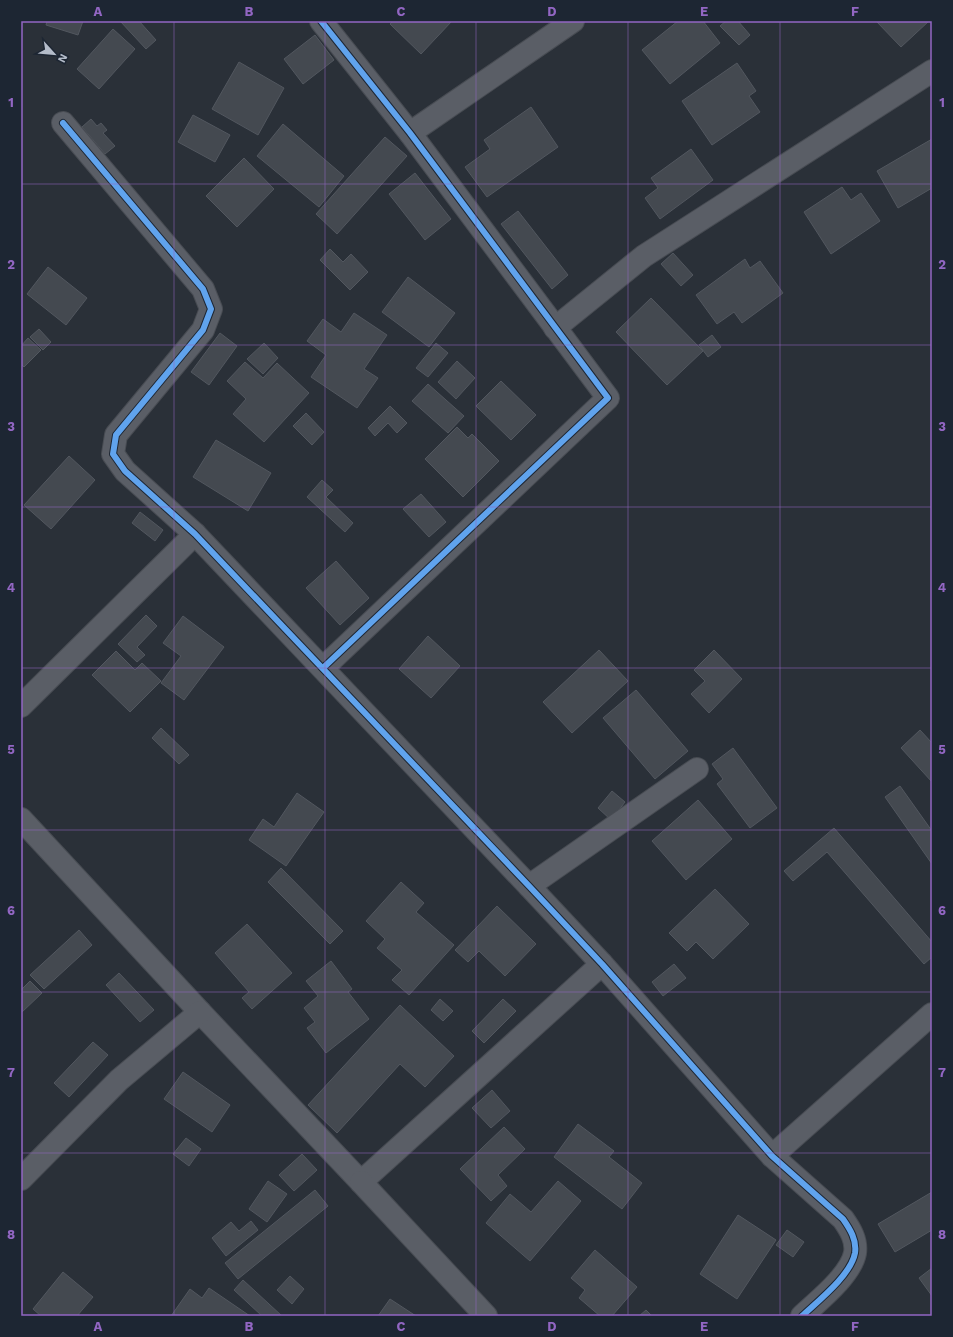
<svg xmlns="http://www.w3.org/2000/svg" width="953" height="1337" font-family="'Work Sans',sans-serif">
<rect width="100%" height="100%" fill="#2a3038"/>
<g fill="#444950" stroke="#52575f">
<path d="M 47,21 L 83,21 L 78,35 L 46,25 Z"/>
<path d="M 120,21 L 139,21 L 156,40 L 146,49 Z"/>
<path d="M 393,21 L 452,21 L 421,54 L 390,24 Z"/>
<path d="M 678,21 L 703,21 L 720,43 L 670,84 L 642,50 Z"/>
<path d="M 726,21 L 738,21 L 750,35 L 739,45 L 720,26 Z"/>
<path d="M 876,21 L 929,21 L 901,47 Z"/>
<path d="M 113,29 L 135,49 L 99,89 L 77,69 Z"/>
<path d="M 315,35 L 334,60 L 303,84 L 284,59 Z"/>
<path d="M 239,62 L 284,88 L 258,135 L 212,109 Z"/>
<path d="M 737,63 L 756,91 L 749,96 L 760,112 L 712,145 L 682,101 Z"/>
<path d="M 531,107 L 558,147 L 487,197 L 465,167 L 490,149 L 484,140 Z"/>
<path d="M 193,115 L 230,135 L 215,162 L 178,142 Z"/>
<path d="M 91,119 L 97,126 L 101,123 L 107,130 L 103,133 L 115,146 L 105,154 L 82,127 Z"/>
<path d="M 283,124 L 344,176 L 319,207 L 257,156 Z"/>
<path d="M 385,137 L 407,156 L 337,234 L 316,214 Z"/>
<path d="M 932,139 L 932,188 L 898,208 L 877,171 Z"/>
<path d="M 691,149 L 713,180 L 660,219 L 645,198 L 658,188 L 651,178 Z"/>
<path d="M 244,158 L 274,189 L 237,227 L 206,196 Z"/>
<path d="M 415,173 L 451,219 L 425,240 L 389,194 Z"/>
<path d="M 842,187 L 851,200 L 861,193 L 880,221 L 831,254 L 804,212 Z"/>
<path d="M 518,211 L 568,275 L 552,289 L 501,224 Z"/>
<path d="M 330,249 L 343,262 L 351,254 L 368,272 L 350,290 L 320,260 Z"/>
<path d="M 673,253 L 693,275 L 681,286 L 661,264 Z"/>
<path d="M 745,259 L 750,268 L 760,261 L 783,293 L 742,323 L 734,312 L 717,324 L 696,295 Z"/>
<path d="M 48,267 L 87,298 L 66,325 L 27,294 Z"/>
<path d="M 408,277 L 455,313 L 429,347 L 382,312 Z"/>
<path d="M 651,298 L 703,351 L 667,385 L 616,332 Z"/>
<path d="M 354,313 L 387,335 L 364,369 L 378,378 L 357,408 L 311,377 L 326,355 L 307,341 L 323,319 L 341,332 Z"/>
<path d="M 39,329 L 51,342 L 43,350 L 30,337 Z"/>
<path d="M 220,333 L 237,346 L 209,385 L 191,372 Z"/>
<path d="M 712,335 L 721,347 L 708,357 L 699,345 Z"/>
<path d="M 28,338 L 41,350 L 24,367 L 21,364 L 21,346 Z"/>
<path d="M 264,343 L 278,358 L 263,374 L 247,359 Z"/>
<path d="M 436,343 L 448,353 L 428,377 L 416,368 Z"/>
<path d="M 457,361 L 475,378 L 456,399 L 438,382 Z"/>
<path d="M 245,362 L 263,378 L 277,363 L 309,393 L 264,442 L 233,414 L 246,399 L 227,381 Z"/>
<path d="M 501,381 L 536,415 L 511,440 L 476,406 Z"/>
<path d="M 428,384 L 464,416 L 448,433 L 412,401 Z"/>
<path d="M 390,406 L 407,423 L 397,433 L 388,423 L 375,436 L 368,428 Z"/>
<path d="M 306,413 L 324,432 L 312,445 L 293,426 Z"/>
<path d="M 457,427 L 468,438 L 472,434 L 499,461 L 463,497 L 425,459 Z"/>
<path d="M 216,440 L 271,473 L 248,511 L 193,477 Z"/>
<path d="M 69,456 L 95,480 L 51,529 L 24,505 Z"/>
<path d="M 322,480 L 333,490 L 326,497 L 353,523 L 345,532 L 307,497 Z"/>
<path d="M 421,494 L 446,522 L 429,537 L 403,509 Z"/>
<path d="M 140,512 L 163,530 L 155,541 L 132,523 Z"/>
<path d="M 336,561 L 369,598 L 340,625 L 306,588 Z"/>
<path d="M 146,615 L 157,626 L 137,647 L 145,655 L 137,662 L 118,644 Z"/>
<path d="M 183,616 L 224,647 L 184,700 L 161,683 L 181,656 L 163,643 Z"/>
<path d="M 428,636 L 460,666 L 431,698 L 399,669 Z"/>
<path d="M 599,650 L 628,681 L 572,733 L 543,702 Z"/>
<path d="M 714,650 L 742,679 L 709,713 L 691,694 L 705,681 L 694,670 Z"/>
<path d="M 116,651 L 135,670 L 142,663 L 161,681 L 130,712 L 92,675 Z"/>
<path d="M 636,690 L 688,751 L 655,779 L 603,718 Z"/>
<path d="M 161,728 L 189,755 L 179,764 L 152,738 Z"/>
<path d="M 920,730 L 932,743 L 932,782 L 901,748 Z"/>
<path d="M 733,748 L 777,808 L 750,828 L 717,784 L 723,779 L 712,764 Z"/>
<path d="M 900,786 L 932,831 L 932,864 L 885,797 Z"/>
<path d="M 612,791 L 625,802 L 611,820 L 598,808 Z"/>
<path d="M 297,793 L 324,812 L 286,866 L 249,840 L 263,819 L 274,827 Z"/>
<path d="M 698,800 L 732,839 L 686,880 L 652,841 Z"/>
<path d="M 834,828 L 932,942 L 932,957 L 924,964 L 827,852 L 793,881 L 784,871 Z"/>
<path d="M 281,868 L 343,931 L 330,944 L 268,882 Z"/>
<path d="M 401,882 L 424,903 L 416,912 L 454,945 L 409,995 L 392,980 L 402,970 L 377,948 L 385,939 L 366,921 Z"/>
<path d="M 715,889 L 749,924 L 713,959 L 696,942 L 687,951 L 669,933 Z"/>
<path d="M 497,906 L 536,944 L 505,976 L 479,951 L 468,962 L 455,950 Z"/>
<path d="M 247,924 L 292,973 L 252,1009 L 242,998 L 249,992 L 215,953 Z"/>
<path d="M 79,930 L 92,945 L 44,989 L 30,975 Z"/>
<path d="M 331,961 L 352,989 L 348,992 L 369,1019 L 326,1053 L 307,1028 L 315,1022 L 304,1008 L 318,996 L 306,981 Z"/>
<path d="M 674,964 L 686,978 L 663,996 L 652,982 Z"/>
<path d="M 119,973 L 154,1010 L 140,1022 L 106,985 Z"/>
<path d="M 30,981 L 42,993 L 21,1013 L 21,990 Z"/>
<path d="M 440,999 L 453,1011 L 443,1021 L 431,1010 Z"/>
<path d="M 503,999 L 516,1011 L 484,1043 L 472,1031 Z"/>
<path d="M 400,1005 L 454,1056 L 425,1087 L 400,1064 L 337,1133 L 308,1105 Z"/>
<path d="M 93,1042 L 108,1055 L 69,1097 L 54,1083 Z"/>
<path d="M 183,1072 L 230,1105 L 212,1132 L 164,1099 Z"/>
<path d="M 492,1090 L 510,1111 L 491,1128 L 472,1108 Z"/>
<path d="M 578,1124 L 614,1151 L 609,1157 L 642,1183 L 622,1209 L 554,1157 Z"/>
<path d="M 504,1127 L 525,1149 L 498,1175 L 507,1186 L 491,1201 L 460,1169 Z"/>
<path d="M 186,1138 L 201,1149 L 189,1166 L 173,1154 Z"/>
<path d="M 302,1154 L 317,1170 L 294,1191 L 279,1175 Z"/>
<path d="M 268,1181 L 287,1194 L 267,1222 L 249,1209 Z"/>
<path d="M 558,1181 L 581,1201 L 530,1261 L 486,1223 L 510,1194 L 531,1212 Z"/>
<path d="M 315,1190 L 328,1206 L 238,1279 L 225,1263 Z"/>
<path d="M 932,1192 L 932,1230 L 895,1252 L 878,1224 Z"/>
<path d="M 738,1215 L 776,1240 L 737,1299 L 700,1274 Z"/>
<path d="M 251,1221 L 258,1230 L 226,1256 L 212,1238 L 231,1222 L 239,1231 Z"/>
<path d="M 787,1230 L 804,1242 L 793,1257 L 776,1245 Z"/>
<path d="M 595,1250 L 637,1287 L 612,1316 L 600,1316 L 579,1298 L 585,1290 L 571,1278 Z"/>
<path d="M 932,1268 L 932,1296 L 919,1278 Z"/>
<path d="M 63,1272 L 93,1297 L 77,1316 L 41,1316 L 33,1309 Z"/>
<path d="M 290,1276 L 304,1289 L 292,1304 L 277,1290 Z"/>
<path d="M 243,1280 L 282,1316 L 262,1316 L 234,1290 Z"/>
<path d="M 209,1288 L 250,1316 L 171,1316 L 190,1289 L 202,1298 Z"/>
<path d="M 390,1299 L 416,1316 L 378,1316 Z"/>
<path d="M 646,1310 L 652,1316 L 639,1316 Z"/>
</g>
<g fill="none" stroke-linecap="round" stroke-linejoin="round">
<defs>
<g id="street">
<path d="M 321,21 L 410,133 L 608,398 L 323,668"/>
<path d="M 63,123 L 203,289 L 211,309 L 203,330 L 116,435 L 113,454 L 125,471 L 195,534 L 529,886 L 602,964 L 772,1156 L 843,1219 C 850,1229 857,1240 855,1253 C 851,1275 818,1301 802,1316"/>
<path d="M 410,133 L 573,21"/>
<path d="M 555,328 L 644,256 L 932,71"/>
<path d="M 21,706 L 195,534"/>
<path d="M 21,819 L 200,1012 L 361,1182 L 602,964"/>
<path d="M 529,886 L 697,769"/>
<path d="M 772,1156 L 932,1014"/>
<path d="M 21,1179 L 119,1080 L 200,1012"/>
<path d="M 361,1182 L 486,1316"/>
</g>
</defs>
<use href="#street" stroke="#484c53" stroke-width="24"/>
<use href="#street" stroke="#5a5e66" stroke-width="22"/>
<defs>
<g id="cycleway">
<path d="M 321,21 L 410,133 L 608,398 L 323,668"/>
<path d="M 63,123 L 203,289 L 211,309 L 203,330 L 116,435 L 113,454 L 125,471 L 195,534 L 529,886 L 602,964 L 772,1156 L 843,1219 C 850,1229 857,1240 855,1253 C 851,1275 818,1301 802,1316"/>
</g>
</defs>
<use href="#cycleway" stroke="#1d2633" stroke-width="8"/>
<use href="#cycleway" stroke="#60a3ed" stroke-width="6"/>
</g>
<path fill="none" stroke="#9266c3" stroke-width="1" stroke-opacity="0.55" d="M 174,21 L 174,1316M 325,21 L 325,1316M 476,21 L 476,1316M 628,21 L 628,1316M 780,21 L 780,1316M 21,184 L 932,184M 21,345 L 932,345M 21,507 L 932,507M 21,668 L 932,668M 21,830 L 932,830M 21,992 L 932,992M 21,1153 L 932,1153"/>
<rect width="953" height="1337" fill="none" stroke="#1d2633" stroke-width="44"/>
<g transform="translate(54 54) rotate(117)" stroke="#1d2633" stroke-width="3" paint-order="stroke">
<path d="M0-3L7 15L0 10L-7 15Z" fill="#b4bcc9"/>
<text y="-6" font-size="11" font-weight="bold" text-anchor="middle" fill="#b4bcc9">N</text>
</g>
<rect x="22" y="22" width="909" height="1293" fill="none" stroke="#9266c3" stroke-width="1.5"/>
<g font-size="13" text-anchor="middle" font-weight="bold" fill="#9266c3">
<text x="98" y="16">A</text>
<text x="249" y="16">B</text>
<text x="401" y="16">C</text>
<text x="552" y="16">D</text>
<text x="704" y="16">E</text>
<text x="855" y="16">F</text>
<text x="11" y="107">1</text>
<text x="942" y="107">1</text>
<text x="11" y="269">2</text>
<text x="942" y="269">2</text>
<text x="11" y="431">3</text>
<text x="942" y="431">3</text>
<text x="11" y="592">4</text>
<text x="942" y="592">4</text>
<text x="11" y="754">5</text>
<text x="942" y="754">5</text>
<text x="11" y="915">6</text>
<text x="942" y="915">6</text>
<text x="11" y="1077">7</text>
<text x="942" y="1077">7</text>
<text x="11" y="1239">8</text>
<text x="942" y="1239">8</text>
<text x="98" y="1331">A</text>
<text x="249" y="1331">B</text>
<text x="401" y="1331">C</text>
<text x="552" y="1331">D</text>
<text x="704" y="1331">E</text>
<text x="855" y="1331">F</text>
</g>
</svg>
